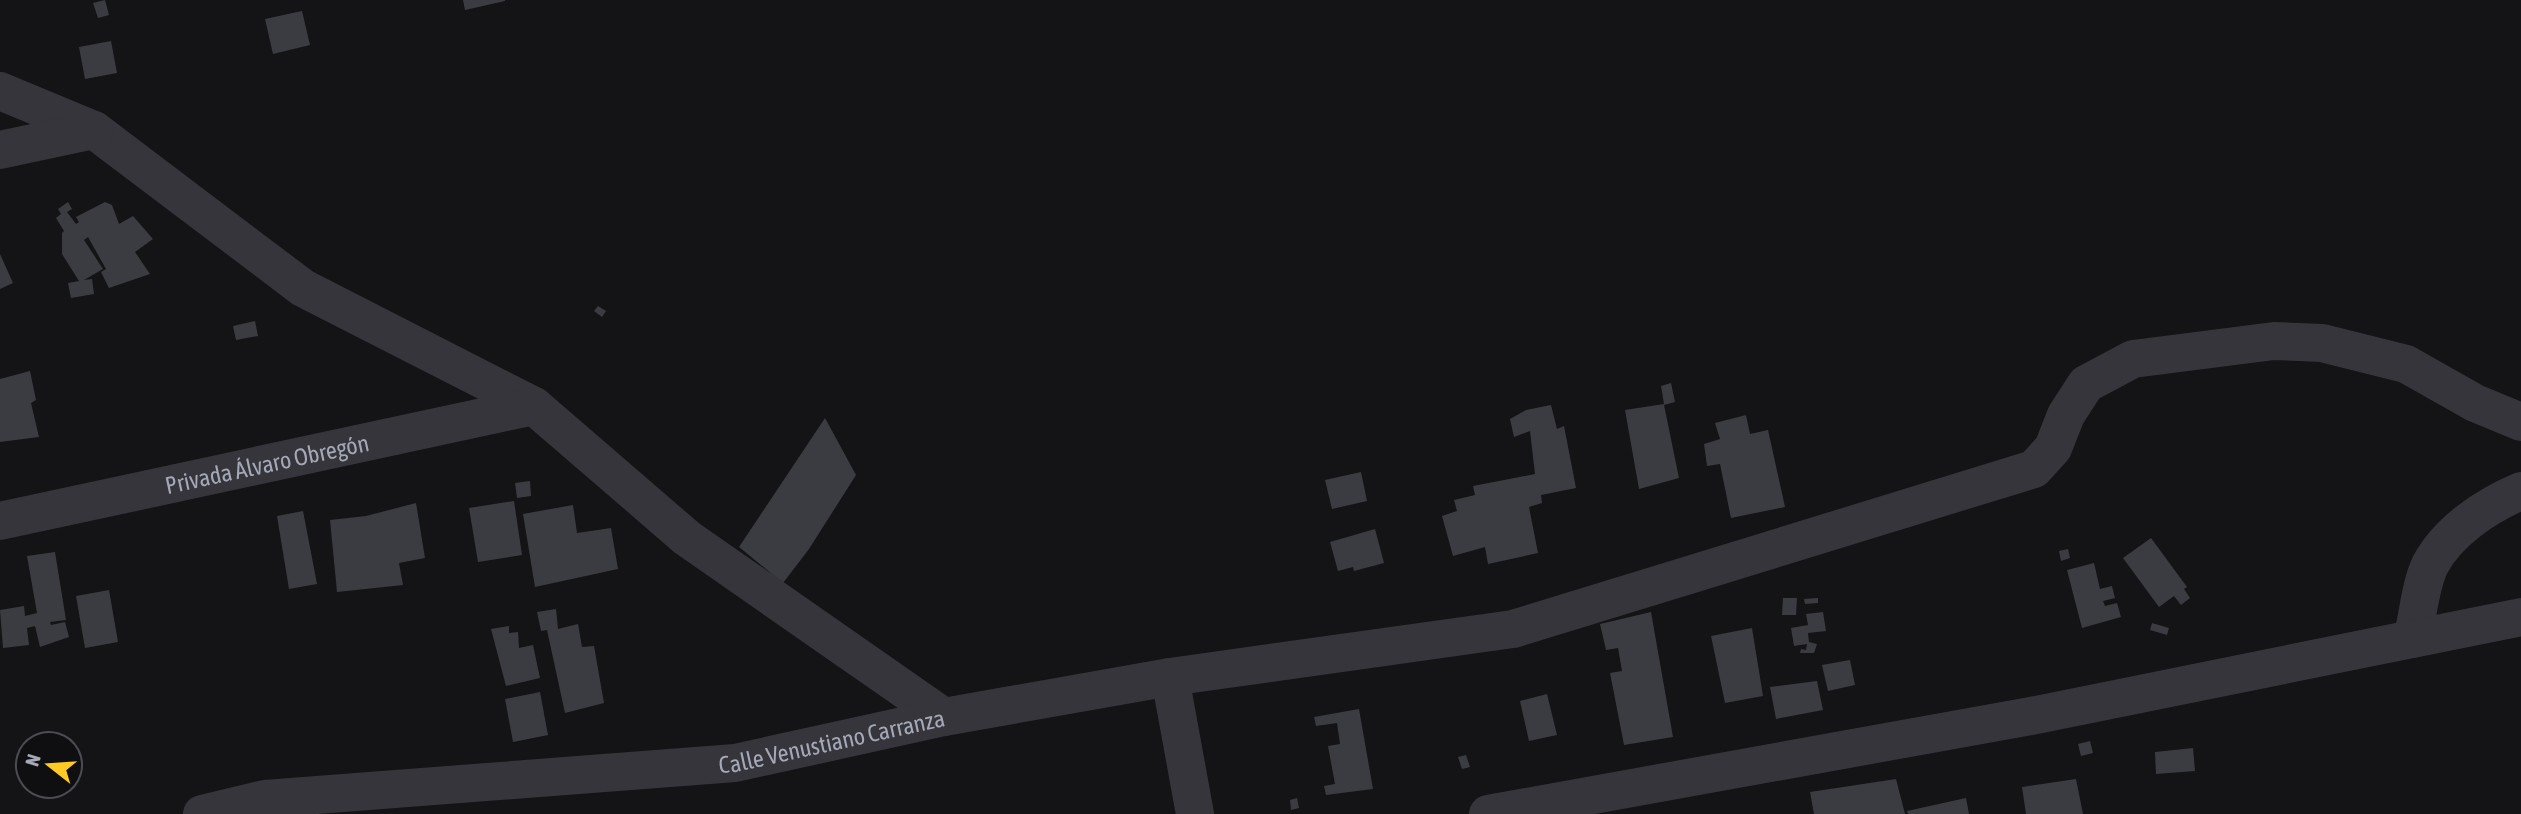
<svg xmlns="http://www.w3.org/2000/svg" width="2521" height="814" font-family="'Asap Condensed',sans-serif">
<rect width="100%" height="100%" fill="#141416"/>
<g fill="#3b3c41">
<path d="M 105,0 L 109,15 L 98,18 L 93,3 Z"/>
<path d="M 463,0 L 505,0 L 505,1 L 465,10 Z"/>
<path d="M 302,11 L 310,45 L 273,54 L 265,19 Z"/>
<path d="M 111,41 L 117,73 L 85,79 L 79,47 Z"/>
<path d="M 68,202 L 72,209 L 67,212 L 76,224 L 79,222 L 76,217 L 105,202 L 112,205 L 119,224 L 133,216 L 153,239 L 135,252 L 150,274 L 109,288 L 101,272 L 106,269 L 88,237 L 84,240 L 103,269 L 84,280 L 92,279 L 94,294 L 71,298 L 68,283 L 79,281 L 62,254 L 62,233 L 64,231 L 56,218 L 61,214 L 58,209 Z"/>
<path d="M 0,254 L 13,283 L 0,289 Z"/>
<path d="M 598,306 L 606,311 L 602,317 L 594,311 Z"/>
<path d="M 255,321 L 258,336 L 236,340 L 233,326 Z"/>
<path d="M 30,371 L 36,400 L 31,403 L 39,437 L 0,442 L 0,379 Z"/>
<path d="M 1671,383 L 1675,402 L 1664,405 L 1679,478 L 1639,489 L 1625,410 L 1664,404 L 1661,386 Z"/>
<path d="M 1551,405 L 1557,429 L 1564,426 L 1576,488 L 1541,495 L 1542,503 L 1529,507 L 1538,553 L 1488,564 L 1485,547 L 1453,556 L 1442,516 L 1457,511 L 1454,500 L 1475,495 L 1473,486 L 1535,474 L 1530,431 L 1514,437 L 1510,419 L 1526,410 Z"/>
<path d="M 1746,415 L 1750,434 L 1768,430 L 1785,507 L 1731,518 L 1720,464 L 1707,466 L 1704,444 L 1720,439 L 1715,423 Z"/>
<path d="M 825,418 L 856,475 L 809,549 L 783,583 L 739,547 Z"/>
<path d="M 1361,472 L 1367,501 L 1332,509 L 1325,480 Z"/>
<path d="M 530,481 L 531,496 L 517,498 L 515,483 Z"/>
<path d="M 514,501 L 522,555 L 478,562 L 469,508 Z"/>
<path d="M 416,503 L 425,558 L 399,563 L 403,585 L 337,592 L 330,520 L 366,516 Z"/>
<path d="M 573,505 L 577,533 L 611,528 L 618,569 L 535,587 L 523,514 Z"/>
<path d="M 303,511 L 317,584 L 289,589 L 277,516 Z"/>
<path d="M 1375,529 L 1384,563 L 1354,571 L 1353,567 L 1338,571 L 1330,542 Z"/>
<path d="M 2151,538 L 2187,587 L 2184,589 L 2190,598 L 2181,605 L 2174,596 L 2159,607 L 2123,558 Z"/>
<path d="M 2068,549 L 2070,558 L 2061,561 L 2059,551 Z"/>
<path d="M 55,552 L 66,620 L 50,622 L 51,625 L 65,622 L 69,637 L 40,647 L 35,626 L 27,628 L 29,645 L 3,648 L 0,610 L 24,606 L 25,616 L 37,613 L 27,556 Z"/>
<path d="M 2094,563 L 2100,589 L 2112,586 L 2115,598 L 2103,601 L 2105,606 L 2117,603 L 2121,617 L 2082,628 L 2067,570 Z"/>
<path d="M 109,590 L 118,642 L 85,648 L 76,596 Z"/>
<path d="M 1783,598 L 1797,598 L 1796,615 L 1782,615 Z"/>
<path d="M 1818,598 L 1818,603 L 1805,604 L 1804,599 Z"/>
<path d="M 556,609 L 558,629 L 578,624 L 582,647 L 594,646 L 604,703 L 565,713 L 547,630 L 541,631 L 537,612 Z"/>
<path d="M 1651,612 L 1673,737 L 1624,745 L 1610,673 L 1622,671 L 1618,648 L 1606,650 L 1600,624 Z"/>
<path d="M 1823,612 L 1826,631 L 1808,633 L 1809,642 L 1817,644 L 1814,653 L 1800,653 L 1801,649 L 1806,650 L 1807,644 L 1794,646 L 1791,628 L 1808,625 L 1806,614 Z"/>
<path d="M 2152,623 L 2169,628 L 2167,635 L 2150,630 Z"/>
<path d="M 509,626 L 509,633 L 518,632 L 519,648 L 533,645 L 540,678 L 506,686 L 491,629 Z"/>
<path d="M 1752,628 L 1763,696 L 1725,703 L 1711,636 Z"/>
<path d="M 1850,660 L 1855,685 L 1828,691 L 1822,665 Z"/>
<path d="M 1817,681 L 1823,710 L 1776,719 L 1770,687 Z"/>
<path d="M 540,692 L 548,735 L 513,742 L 505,699 Z"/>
<path d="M 1547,694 L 1557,735 L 1529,741 L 1520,701 Z"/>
<path d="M 1359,709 L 1373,789 L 1326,795 L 1324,786 L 1335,784 L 1328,746 L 1340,744 L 1337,723 L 1316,726 L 1314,717 Z"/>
<path d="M 2090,741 L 2093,753 L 2081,756 L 2078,744 Z"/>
<path d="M 2193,748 L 2195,771 L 2156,774 L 2155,752 Z"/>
<path d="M 1466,755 L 1470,767 L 1462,769 L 1458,757 Z"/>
<path d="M 1896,779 L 1905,814 L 1814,814 L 1810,792 Z"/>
<path d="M 2076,779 L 2083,814 L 2026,814 L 2022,787 Z"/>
<path d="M 1297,798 L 1299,808 L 1291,810 L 1290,800 Z"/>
<path d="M 1966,798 L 1969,814 L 1908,814 L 1907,811 Z"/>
</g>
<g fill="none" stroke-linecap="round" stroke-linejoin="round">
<g stroke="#35353b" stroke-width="38">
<path d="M 0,91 L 94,130 L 303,288 L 534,406 L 687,538 L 944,717"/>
<path d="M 0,150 L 94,130"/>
<path id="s1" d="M 0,521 L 534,406"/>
<path d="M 2412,639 C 2418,617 2420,586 2430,565 C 2448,531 2486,506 2521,491"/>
<path d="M 1170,677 L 1195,814"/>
<path id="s2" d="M 202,814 L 265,799 L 735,763 L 944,717 L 1170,677 L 1513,629 L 2034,469 L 2053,448 L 2066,415 L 2086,384 L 2133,359 L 2274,341 L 2322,343 L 2406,364 L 2475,403 L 2521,422"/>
<path d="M 1488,814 L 2031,716 L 2521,617"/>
</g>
</g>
<g text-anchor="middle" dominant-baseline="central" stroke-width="6" stroke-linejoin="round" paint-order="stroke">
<g font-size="24" fill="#a5a9b7" stroke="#0f0f11">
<text stroke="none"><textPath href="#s1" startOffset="273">Privada Álvaro Obregón</textPath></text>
<text stroke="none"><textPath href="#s2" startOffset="635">Calle Venustiano Carranza</textPath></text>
</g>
</g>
<g transform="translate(49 765) rotate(287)"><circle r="33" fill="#0f0f11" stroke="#4b4d53" stroke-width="2"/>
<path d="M0-5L12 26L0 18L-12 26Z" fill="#ffca23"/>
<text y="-10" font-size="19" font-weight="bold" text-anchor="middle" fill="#a5a9b7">N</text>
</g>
</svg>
